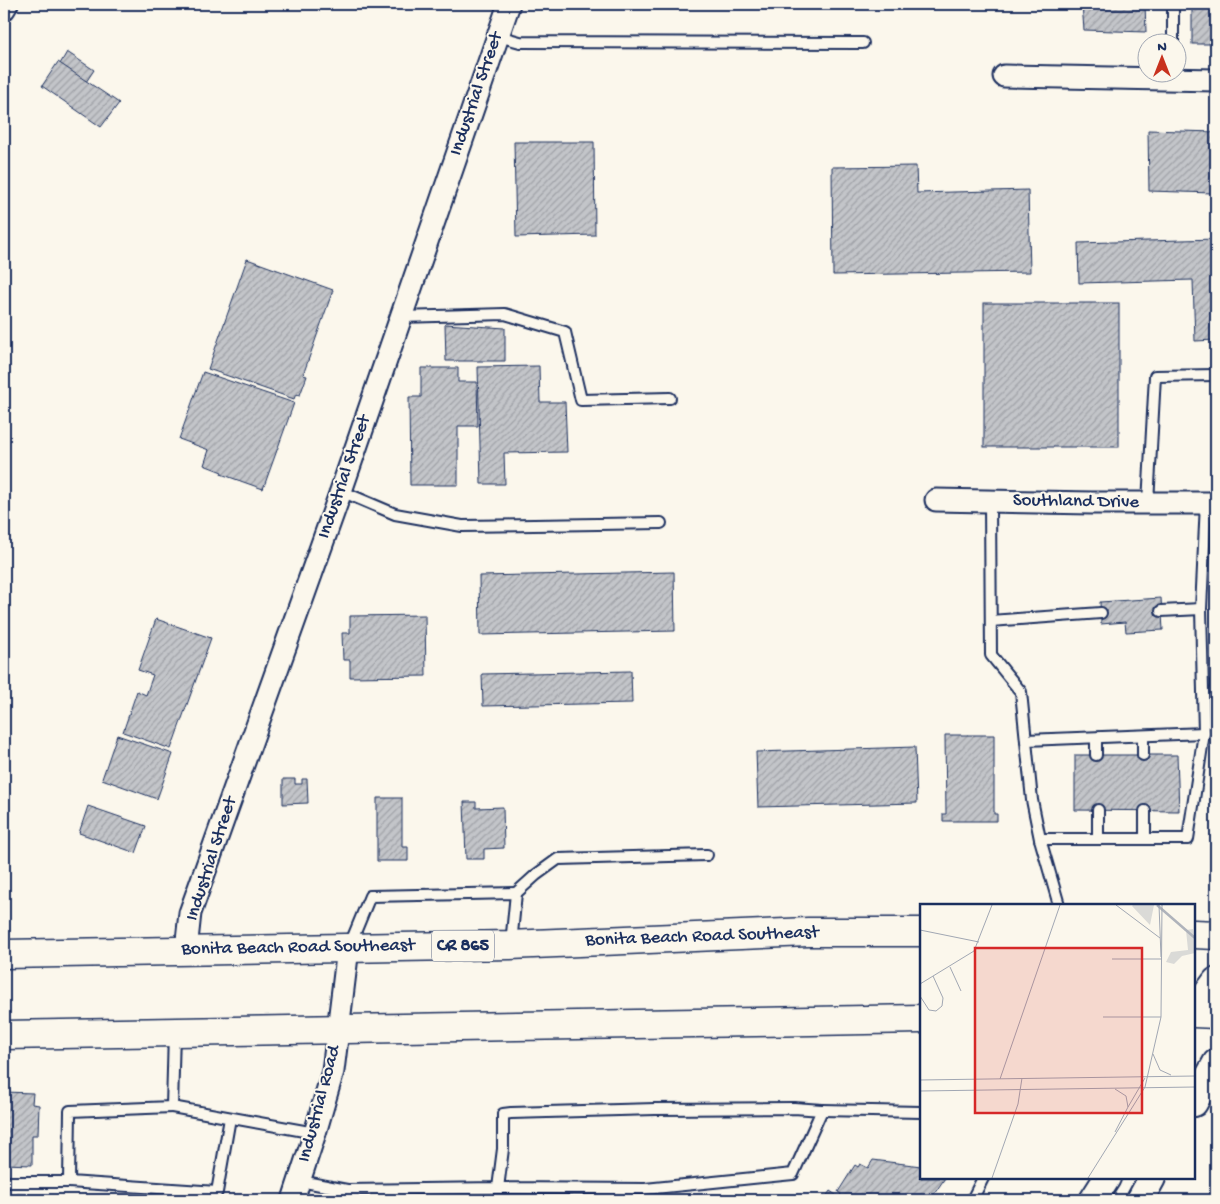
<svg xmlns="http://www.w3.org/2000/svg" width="1220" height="1204" font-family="'Gochi Hand',sans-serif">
<defs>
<pattern id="building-hatch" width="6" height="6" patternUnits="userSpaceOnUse" patternTransform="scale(1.25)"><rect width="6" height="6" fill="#c3c5c9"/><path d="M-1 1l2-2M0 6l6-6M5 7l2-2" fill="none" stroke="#9ea0a6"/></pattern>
</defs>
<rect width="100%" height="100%" fill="#fbf7ec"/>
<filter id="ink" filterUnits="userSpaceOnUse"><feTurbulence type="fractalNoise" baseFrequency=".02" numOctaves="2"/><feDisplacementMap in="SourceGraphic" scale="10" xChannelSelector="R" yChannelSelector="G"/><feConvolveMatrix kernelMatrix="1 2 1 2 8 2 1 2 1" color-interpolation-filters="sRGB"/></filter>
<g filter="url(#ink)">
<g fill="url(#building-hatch)" stroke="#1b2f5e">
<path d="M 1082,4 L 1145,4 L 1146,32 L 1084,30 Z"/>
<rect x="1192" y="4" width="24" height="40"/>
<path d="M 67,52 L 94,70 L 86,82 L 60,64 Z"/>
<path d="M 58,62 L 119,103 L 101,127 L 42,86 Z"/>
<path d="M 1148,130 L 1215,132 L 1213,193 L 1149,191 Z"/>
<path d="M 514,142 L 594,142 L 595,235 L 516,237 Z"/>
<path d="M 4,146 L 10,153 L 4,159 Z"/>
<path d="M 916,166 L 917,193 L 1028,190 L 1030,272 L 833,275 L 832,167 Z"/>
<path d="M 1216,239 L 1216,340 L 1195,341 L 1193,280 L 1079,283 L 1078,243 Z"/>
<path d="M 247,259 L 333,290 L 303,375 L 307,376 L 300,395 L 296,394 L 294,399 L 208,369 Z"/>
<rect x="984" y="303" width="135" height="144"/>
<path d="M 445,324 L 505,328 L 505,361 L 446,361 Z"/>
<path d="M 539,366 L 540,402 L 565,402 L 567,452 L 504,453 L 505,484 L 481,484 L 478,367 Z"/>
<path d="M 421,368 L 458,368 L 458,382 L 477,382 L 478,426 L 458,426 L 458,485 L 410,485 L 409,397 L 421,397 Z"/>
<path d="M 203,372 L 294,403 L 263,489 L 221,474 L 222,472 L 204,465 L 209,450 L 179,439 Z"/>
<rect x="1213" y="416" width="3" height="35"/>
<path d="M 674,572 L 675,631 L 480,635 L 479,576 Z"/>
<path d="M 1161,598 L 1163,630 L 1126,632 L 1125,622 L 1101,624 L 1100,602 Z"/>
<path d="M 425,615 L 426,676 L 350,677 L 350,660 L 343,660 L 342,633 L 350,633 L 350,616 Z"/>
<path d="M 156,619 L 211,638 L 171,749 L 123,732 L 137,691 L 146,695 L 153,675 L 138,670 Z"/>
<path d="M 631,671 L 632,703 L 483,706 L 482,674 Z"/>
<path d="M 117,735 L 173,754 L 157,799 L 102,779 Z"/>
<path d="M 945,735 L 994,735 L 994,814 L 997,814 L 997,821 L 943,821 L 943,814 L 946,814 Z"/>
<path d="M 915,747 L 917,803 L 758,807 L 756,752 Z"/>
<path d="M 1075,755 L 1177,755 L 1179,811 L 1075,810 Z"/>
<path d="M 283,779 L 295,779 L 295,784 L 302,784 L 302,779 L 307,779 L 308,803 L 283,804 Z"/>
<path d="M 377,798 L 402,798 L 402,847 L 408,847 L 408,861 L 377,861 Z"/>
<path d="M 464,802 L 476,802 L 476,808 L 503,807 L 504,848 L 484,849 L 484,859 L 466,859 Z"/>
<path d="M 88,806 L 146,826 L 136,853 L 79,833 Z"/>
<path d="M 4,1092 L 33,1093 L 32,1104 L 39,1105 L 38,1135 L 32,1135 L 32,1165 L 4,1164 Z"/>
<path d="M 873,1160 L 921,1166 L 921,1178 L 945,1178 L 932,1197 L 934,1199 L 934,1200 L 824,1200 L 830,1191 L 839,1197 L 841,1194 L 838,1192 L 855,1165 L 858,1167 L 860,1164 L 868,1168 Z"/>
<path d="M 17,1194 L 42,1195 L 42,1200 L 17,1200 Z"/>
</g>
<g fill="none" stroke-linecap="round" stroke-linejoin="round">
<defs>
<g id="service">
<path d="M 1173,4 L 1173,42"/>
<path d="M 498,36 L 520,42 L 863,43"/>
<path d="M 401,317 L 505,314 L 565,332 L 581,400 L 670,398"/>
<path d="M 341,491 L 395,514 L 462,526 L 661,523"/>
<path d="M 990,501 L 991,655 L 1021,692 L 1032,800 L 1040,839 L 1059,905"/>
<path d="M 1148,503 L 1155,376 L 1216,375"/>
<path d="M 1161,611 L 1201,609"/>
<path d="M 991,621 L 1101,613"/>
<path d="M 1143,736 L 1143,755"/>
<path d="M 1096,738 L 1096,755"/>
<path d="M 1026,740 L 1204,733"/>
<path d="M 1098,810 L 1098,839"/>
<path d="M 1145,811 L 1145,839"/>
<path d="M 1040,839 L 1188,839 L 1204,733 L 1201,609 L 1206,503"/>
<path d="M 516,893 L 536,875 L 558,859 L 707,855"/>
<path d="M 349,947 L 370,896 L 516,893 L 511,944"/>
<path d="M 174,1032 L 172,1107 L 315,1133"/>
<path d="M 172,1107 L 70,1111 L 69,1182 L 217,1192 L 230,1118"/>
<path d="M 822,1110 L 921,1112"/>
<path d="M 300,1181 L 347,1190 L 498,1188 L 503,1149 L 503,1114 L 511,1113 L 655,1109 L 794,1108 L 822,1110 L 793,1174 L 645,1189 L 498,1188"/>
<path d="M 4,1182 L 69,1182"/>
<path d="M 972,1200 L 983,1178"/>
</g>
<g id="minor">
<path d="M 4,9 L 7,4"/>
<path d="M 1004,76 L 1216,80"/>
<path d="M 936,500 L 1092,503 L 1216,503"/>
<path d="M 186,950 L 190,913 L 341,491 L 509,4"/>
<path d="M 293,1200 L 315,1133 L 333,1071 L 348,948"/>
</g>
<g id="tertiary">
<path d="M 1194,1011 L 1216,981"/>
<path d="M 1194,1103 L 1216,1063"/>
<path d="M 1093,1200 L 1107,1178"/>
<path d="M 1140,1200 L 1152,1178"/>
</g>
<g id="primary">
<path d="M 1194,934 L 1216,935"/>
<path d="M 4,954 L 510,945 L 808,932 L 921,932"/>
<path d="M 1194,1013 L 1216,1014"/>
<path d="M 4,1035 L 921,1019"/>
</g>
</defs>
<use href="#service" stroke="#1b2f5e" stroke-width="14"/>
<use href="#minor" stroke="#1b2f5e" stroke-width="25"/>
<use href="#tertiary" stroke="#1b2f5e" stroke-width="30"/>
<use href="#primary" stroke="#1b2f5e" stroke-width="31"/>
<use href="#service" stroke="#fbf7ec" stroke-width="10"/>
<use href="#minor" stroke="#fbf7ec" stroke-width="21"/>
<use href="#tertiary" stroke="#fbf7ec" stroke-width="26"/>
<use href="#primary" stroke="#fbf7ec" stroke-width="28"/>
</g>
</g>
<g text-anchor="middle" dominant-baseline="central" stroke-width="4" stroke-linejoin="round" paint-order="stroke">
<rect fill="#fbf7ec" stroke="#5e6b89" stroke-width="1" x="432" y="930.5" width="62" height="31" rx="4"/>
<g font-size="18" font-weight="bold" fill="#1b2f5e">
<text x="463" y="946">CR 865</text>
</g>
<g font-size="19" fill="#1b2f5e" stroke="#fbf7ec">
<text transform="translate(477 94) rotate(-71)">Industrial Street</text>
<text transform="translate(345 477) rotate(-71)">Industrial Street</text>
<text transform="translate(1076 502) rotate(1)">Southland Drive</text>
<text transform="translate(212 859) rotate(-72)">Industrial Street</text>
<text transform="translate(702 937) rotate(-2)">Bonita Beach Road Southeast</text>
<text transform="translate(298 948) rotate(-1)">Bonita Beach Road Southeast</text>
<text transform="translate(320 1104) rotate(-75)">Industrial Road</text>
</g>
</g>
<g transform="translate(920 904)">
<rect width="275" height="275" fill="#fbf7ec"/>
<path d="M 234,1 L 230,21 L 212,2 L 213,1 ZM 273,25 L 275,49 L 262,52 L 254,60 L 246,58 L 251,48 L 268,46 L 266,26 Z" fill="#dadad7"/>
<path fill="none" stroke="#afb3bb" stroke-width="2.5" d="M 237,1 L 275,34"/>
<path fill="none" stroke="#a1a7b3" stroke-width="1" d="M 196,1 L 240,34M 239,1 L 241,53M 0,26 L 59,38M 192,55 L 242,55M 30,63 L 41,87M 0,80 L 54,47 L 72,1M 0,92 L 9,106 L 16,107 L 22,102 L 23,94 L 13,72M 183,113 L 241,113M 233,150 L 240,166 L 251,171M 80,175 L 140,1M 0,176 L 275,172M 195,185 L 206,192 L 208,203 L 195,228M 0,187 L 275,183M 208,203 L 225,174M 72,274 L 98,200 L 102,174M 168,274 L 225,183 L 241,113 L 242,1"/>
<path fill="#d62828" fill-opacity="0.15" stroke="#d62828" stroke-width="2.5" d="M 55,44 L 222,44 L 222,209 L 55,209 Z"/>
<rect width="275" height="275" fill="none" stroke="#1b2f5e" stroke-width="2.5"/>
</g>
<rect width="1220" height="1204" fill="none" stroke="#fbf7ec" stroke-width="20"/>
<rect x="10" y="10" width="1200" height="1184" fill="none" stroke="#1b2f5e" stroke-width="2" filter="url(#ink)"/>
<g transform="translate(1162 58)"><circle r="24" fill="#fbf7ec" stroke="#a1a7b3"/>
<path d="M0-4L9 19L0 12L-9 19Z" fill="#c8321e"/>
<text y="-8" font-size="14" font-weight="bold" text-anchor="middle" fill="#1b2f5e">N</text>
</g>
</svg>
